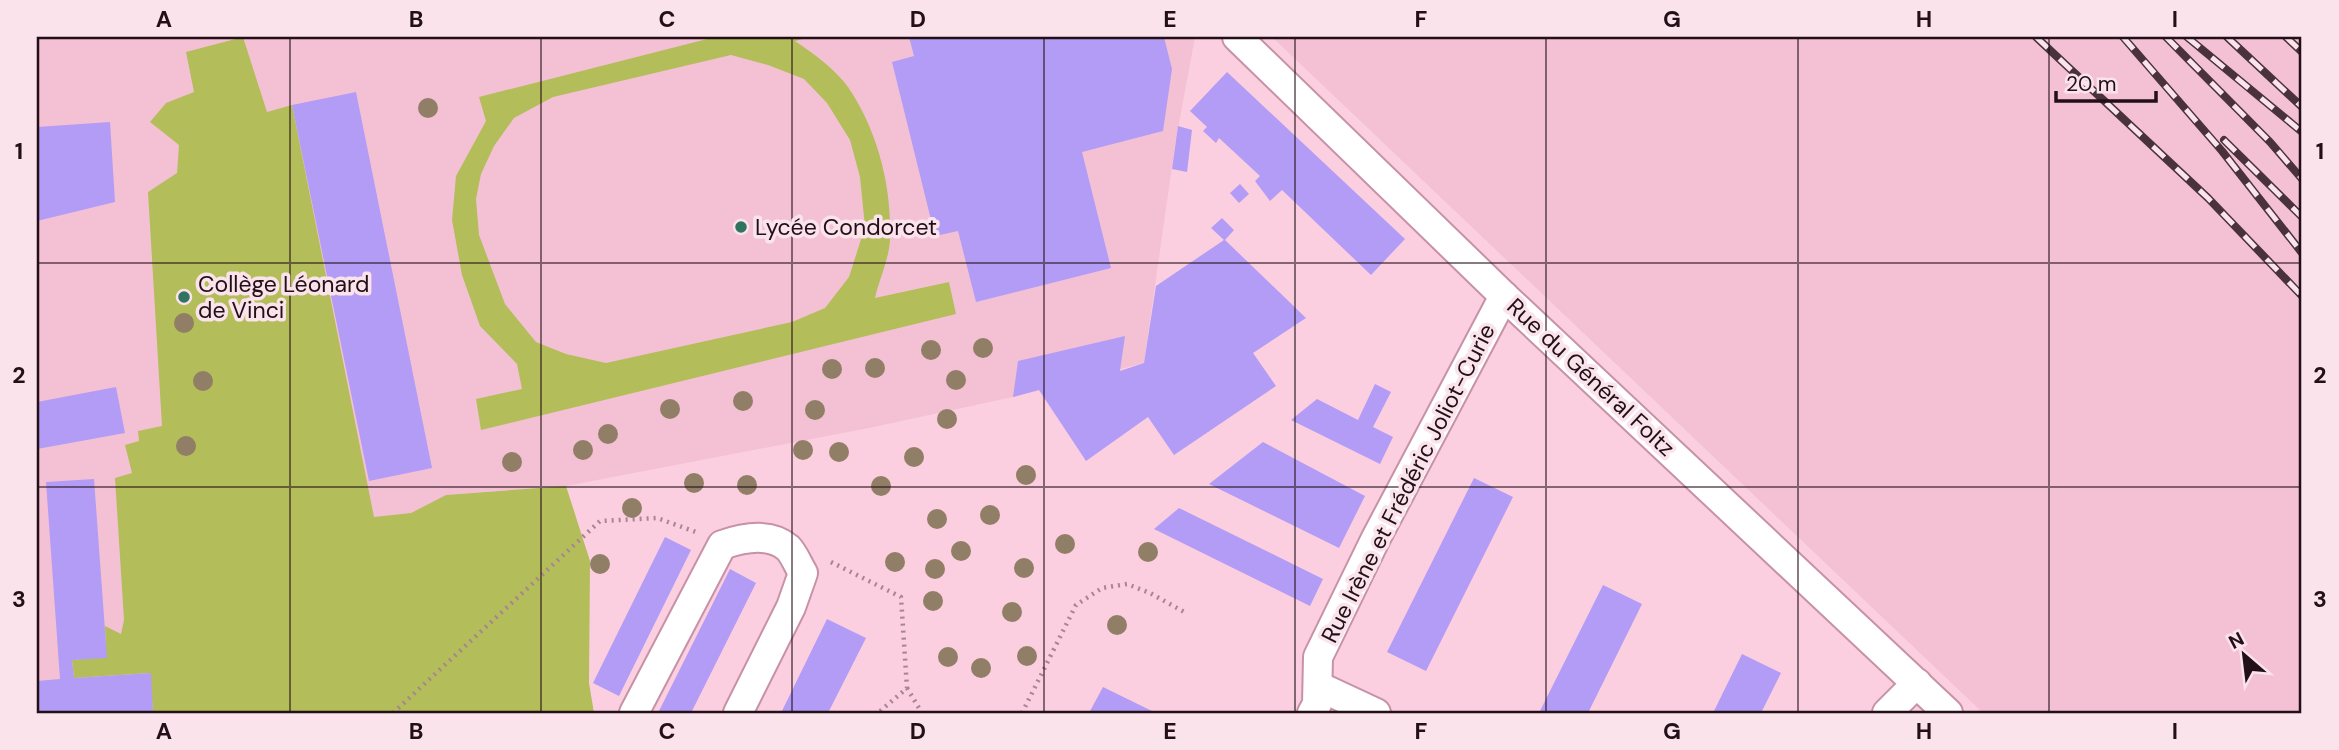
<svg xmlns="http://www.w3.org/2000/svg" width="2339" height="750" font-family="'DM Sans',sans-serif">
<rect width="100%" height="100%" fill="#fbcfdf"/>
<g fill="#f4c1d4">
<path d="M 37,37 L 1195,37 L 1175,145 L 1144,363 L 1013,397 L 869,428 L 566,486 L 446,495 L 411,513 L 151,673 L 153,713 L 37,713 Z"/>
<path d="M 1272,37 L 2302,37 L 2302,713 L 1983,713 Z"/>
</g>
<g fill="#b3bd59" fill-rule="evenodd">
<path d="M 243,37 L 267,112 L 292,105 L 374,517 L 411,513 L 446,495 L 566,486 L 590,561 L 589,683 L 594,713 L 153,713 L 150,673 L 74,678 L 72,660 L 106,657 L 105,626 L 121,634 L 124,620 L 115,478 L 132,473 L 125,445 L 139,441 L 138,431 L 162,426 L 148,192 L 177,173 L 179,145 L 150,122 L 166,103 L 194,92 L 186,52 Z"/>
<path d="M 715,37 L 810,37 L 795,41 C 814,54 834,68 848,87 C 878,131 892,187 890,240 C 889,259 879,280 875,298 L 949,282 L 956,314 L 481,430 L 476,399 L 522,389 L 517,364 L 480,326 L 462,275 L 452,220 L 456,176 L 486,121 L 479,97 ZM 731,55 L 768,65 L 804,79 L 827,103 L 850,140 L 860,177 L 865,227 L 849,277 L 825,308 L 792,322 L 606,363 L 566,354 L 536,342 L 505,304 L 479,235 L 476,199 L 481,174 L 494,146 L 514,118 L 553,97 Z"/>
</g>
<g fill="#b29cf5">
<path d="M 909,37 L 1164,37 L 1172,69 L 1163,131 L 1082,152 L 1111,268 L 976,302 L 958,231 L 935,236 L 892,62 L 914,56 Z"/>
<path d="M 1227,72 L 1405,239 L 1371,275 L 1282,190 L 1270,201 L 1255,181 L 1260,176 L 1219,138 L 1216,143 L 1203,131 L 1207,127 L 1190,111 Z"/>
<path d="M 356,92 L 432,468 L 369,481 L 292,105 Z"/>
<path d="M 110,122 L 115,202 L 37,221 L 37,127 Z"/>
<path d="M 1178,126 L 1192,130 L 1187,172 L 1172,169 Z"/>
<path d="M 1240,184 L 1249,194 L 1239,203 L 1230,193 Z"/>
<path d="M 1222,218 L 1234,230 L 1225,240 L 1306,318 L 1253,353 L 1276,386 L 1174,455 L 1148,417 L 1086,461 L 1039,390 L 1013,397 L 1018,361 L 1125,336 L 1120,371 L 1144,363 L 1156,286 L 1224,240 L 1211,228 Z"/>
<path d="M 1375,384 L 1391,392 L 1373,427 L 1393,437 L 1380,464 L 1291,420 L 1317,399 L 1358,420 Z"/>
<path d="M 116,387 L 125,433 L 37,449 L 37,402 Z"/>
<path d="M 1263,442 L 1365,496 L 1339,548 L 1209,484 Z"/>
<path d="M 1474,478 L 1513,497 L 1426,671 L 1387,652 Z"/>
<path d="M 94,479 L 107,658 L 72,660 L 74,678 L 151,673 L 153,713 L 37,713 L 37,681 L 60,679 L 46,482 Z"/>
<path d="M 1179,508 L 1323,579 L 1310,606 L 1154,529 Z"/>
<path d="M 665,537 L 691,550 L 619,696 L 593,683 Z"/>
<path d="M 730,569 L 756,583 L 691,713 L 658,713 Z"/>
<path d="M 1603,585 L 1642,604 L 1588,713 L 1539,713 Z"/>
<path d="M 827,619 L 866,638 L 828,713 L 781,713 Z"/>
<path d="M 1742,654 L 1781,673 L 1761,713 L 1713,713 Z"/>
<path d="M 1103,687 L 1156,713 L 1089,713 Z"/>
</g>
<g fill="none" stroke-linecap="round" stroke-linejoin="round">
<defs>
<g id="street">
<path d="M 1237,37 L 1504,296 L 1948,713"/>
<path d="M 1318,686 L 1376,713"/>
<path d="M 634,713 L 722,545 C 742,538 770,532 788,548 C 794,554 798,565 803,573 L 791,607 L 738,713"/>
<path d="M 1312,713 L 1317,704 L 1318,657 L 1376,538 L 1504,296"/>
<path d="M 1887,713 L 1917,683"/>
</g>
</defs>
<use href="#street" stroke="#c792a6" stroke-width="32"/>
<g stroke="#a78592" stroke-width="4.5" stroke-dasharray="2 5" stroke-linecap="butt">
<path d="M 831,562 L 901,597 L 907,688 L 878,713"/>
<path d="M 907,688 L 922,713"/>
<path d="M 393,713 L 600,521 L 657,518 L 696,532"/>
<path d="M 1022,713 L 1076,605 L 1102,588 L 1127,584 L 1150,593 L 1186,613"/>
</g>
<use href="#street" stroke="#fff" stroke-width="28"/>
<defs>
<g id="rail">
<path d="M 2036,37 L 2208,198 L 2302,296"/>
<path d="M 2123,37 L 2222,151 L 2302,253"/>
<path d="M 2166,37 L 2270,142 L 2302,179"/>
<path d="M 2187,37 L 2302,132"/>
<path d="M 2227,37 L 2302,107"/>
<path d="M 2286,37 L 2302,52"/>
<path d="M 2224,140 L 2302,217"/>
</g>
</defs>
<use href="#rail" stroke="#4a323c" stroke-width="8"/>
<use href="#rail" stroke="#fae3eb" stroke-width="5" stroke-dasharray="16" stroke-linecap="butt"/>
</g>
<g fill="#907f66">
<circle cx="428" cy="108" r="10"/>
<circle cx="184" cy="323" r="10"/>
<circle cx="983" cy="348" r="10"/>
<circle cx="931" cy="350" r="10"/>
<circle cx="875" cy="368" r="10"/>
<circle cx="832" cy="369" r="10"/>
<circle cx="956" cy="380" r="10"/>
<circle cx="203" cy="381" r="10"/>
<circle cx="743" cy="401" r="10"/>
<circle cx="670" cy="409" r="10"/>
<circle cx="815" cy="410" r="10"/>
<circle cx="947" cy="419" r="10"/>
<circle cx="608" cy="434" r="10"/>
<circle cx="186" cy="446" r="10"/>
<circle cx="583" cy="450" r="10"/>
<circle cx="803" cy="450" r="10"/>
<circle cx="839" cy="452" r="10"/>
<circle cx="914" cy="457" r="10"/>
<circle cx="512" cy="462" r="10"/>
<circle cx="1026" cy="475" r="10"/>
<circle cx="694" cy="483" r="10"/>
<circle cx="747" cy="485" r="10"/>
<circle cx="881" cy="486" r="10"/>
<circle cx="632" cy="508" r="10"/>
<circle cx="990" cy="515" r="10"/>
<circle cx="937" cy="519" r="10"/>
<circle cx="1065" cy="544" r="10"/>
<circle cx="961" cy="551" r="10"/>
<circle cx="1148" cy="552" r="10"/>
<circle cx="895" cy="562" r="10"/>
<circle cx="600" cy="564" r="10"/>
<circle cx="1024" cy="568" r="10"/>
<circle cx="935" cy="569" r="10"/>
<circle cx="933" cy="601" r="10"/>
<circle cx="1012" cy="612" r="10"/>
<circle cx="1117" cy="625" r="10"/>
<circle cx="1027" cy="656" r="10"/>
<circle cx="948" cy="657" r="10"/>
<circle cx="981" cy="668" r="10"/>
</g>
<path fill="none" stroke="#220f17" stroke-width="2" stroke-opacity="0.55" d="M 290,37 L 290,713M 541,37 L 541,713M 792,37 L 792,713M 1044,37 L 1044,713M 1295,37 L 1295,713M 1546,37 L 1546,713M 1798,37 L 1798,713M 2049,37 L 2049,713M 37,263 L 2302,263M 37,487 L 2302,487"/>
<g fill="#317261" stroke="#fae3eb" stroke-width="2.5">
<circle cx="741" cy="227" r="7"/>
<circle cx="184" cy="297" r="7"/>
</g>
<g text-anchor="middle" dominant-baseline="central" stroke-width="7" stroke-linejoin="round" paint-order="stroke">
<g font-size="23" fill="#220f17" stroke="#fae3eb" text-anchor="start">
<text x="755" y="227">Lycée Condorcet</text>
<text x="198" y="284">Collège Léonard<tspan x="198" dy="26">de Vinci</tspan></text>
</g>
<g font-size="23" fill="#220f17" stroke="#fae3eb">
<text transform="translate(1591 377) rotate(43)">Rue du Général Foltz</text>
<text transform="translate(1408 483) rotate(-63)">Rue Irène et Frédéric Joliot-Curie</text>
</g>
</g>
<rect width="2339" height="750" fill="none" stroke="#fae3eb" stroke-width="77"/>
<g transform="translate(2244 655) rotate(332)" stroke="#fae3eb" stroke-width="5" paint-order="stroke">
<path d="M0-5L12 26L0 18L-12 26Z" fill="#220f17"/>
<text y="-10" font-size="19" font-weight="bold" text-anchor="middle" fill="#220f17">N</text>
</g>
<path d="M2056 91v10h100v-10" fill="none" stroke="#220f17" stroke-width="3.5"/>
<text x="2066" y="91" font-size="21" fill="#220f17" stroke="#fae3eb" stroke-width="5" paint-order="stroke">20 m</text>
<rect x="38" y="38" width="2262" height="674" fill="none" stroke="#220f17" stroke-width="2.5"/>
<g font-size="23" text-anchor="middle" font-weight="bold" fill="#220f17">
<text x="164" y="27">A</text>
<text x="416" y="27">B</text>
<text x="667" y="27">C</text>
<text x="918" y="27">D</text>
<text x="1170" y="27">E</text>
<text x="1421" y="27">F</text>
<text x="1672" y="27">G</text>
<text x="1924" y="27">H</text>
<text x="2175" y="27">I</text>
<text x="19" y="159">1</text>
<text x="2320" y="159">1</text>
<text x="19" y="383">2</text>
<text x="2320" y="383">2</text>
<text x="19" y="607">3</text>
<text x="2320" y="607">3</text>
<text x="164" y="739">A</text>
<text x="416" y="739">B</text>
<text x="667" y="739">C</text>
<text x="918" y="739">D</text>
<text x="1170" y="739">E</text>
<text x="1421" y="739">F</text>
<text x="1672" y="739">G</text>
<text x="1924" y="739">H</text>
<text x="2175" y="739">I</text>
</g>
</svg>
